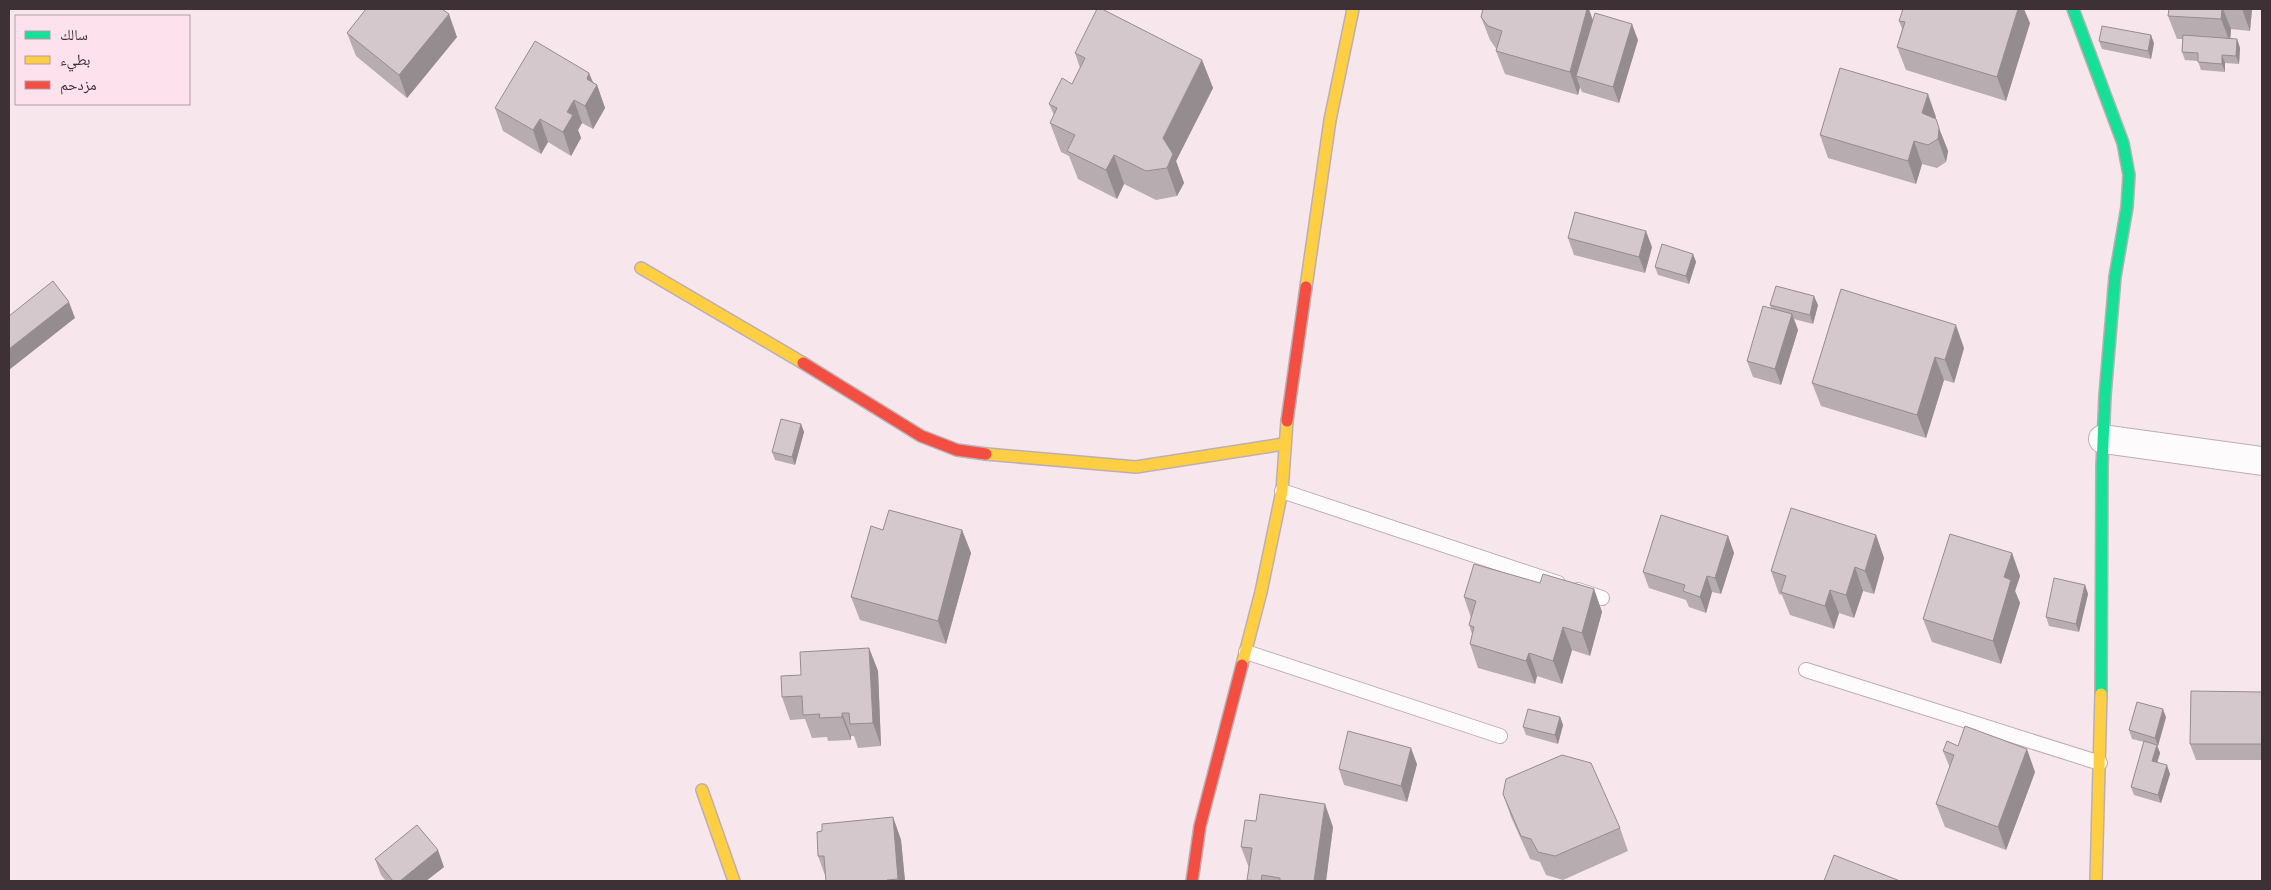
<svg xmlns="http://www.w3.org/2000/svg" width="2271" height="890" font-family="'PT Sans','Noto Naskh Arabic',sans-serif">
<rect width="100%" height="100%" fill="#f7e7ed"/>
<g fill="none" stroke-linecap="round" stroke-linejoin="round">
<defs>
<g id="lane">
<path d="M 1282,491 L 1558,583"/>
<path d="M 1578,590 L 1602,598"/>
<path d="M 1246,652 L 1500,736"/>
<path d="M 1806,670 L 2100,763"/>
</g>
<path id="street" d="M 2103,439 L 2262,461"/>
<path id="fast" d="M 2073,9 L 2123,143 L 2129,175 L 2127,207 L 2115,277 L 2105,395 L 2102,466 L 2101,694"/>
<g id="slow">
<path d="M 641,268 L 803,363"/>
<path d="M 1306,287 L 1330,120 L 1353,9"/>
<path d="M 986,454 L 1136,467 L 1284,444"/>
<path d="M 1242,665 L 1261,592 L 1282,491 L 1287,421"/>
<path d="M 702,790 L 734,881"/>
<path d="M 2096,881 L 2101,694"/>
</g>
<g id="jam">
<path d="M 803,363 L 921,436 L 957,450 L 986,454"/>
<path d="M 1287,421 L 1306,287"/>
<path d="M 1192,881 L 1200,826 L 1242,665"/>
</g>
</defs>
<use href="#lane" stroke="#bcafb4" stroke-width="16"/>
<use href="#street" stroke="#bcafb4" stroke-width="30"/>
<use href="#fast" stroke="#bcafb4" stroke-width="14"/>
<use href="#slow" stroke="#bcafb4" stroke-width="14"/>
<use href="#jam" stroke="#bcafb4" stroke-width="14"/>
<use href="#lane" stroke="#fefbfc" stroke-width="14"/>
<use href="#street" stroke="#fefbfc" stroke-width="28"/>
<use href="#fast" stroke="#16e098" stroke-width="11"/>
<use href="#slow" stroke="#ffcf43" stroke-width="11"/>
<use href="#jam" stroke="#f24e42" stroke-width="11"/>
</g>
<g fill="#b7acb0">
<path d="M 2169,9 L 2252,9 L 2250,31 L 2231,29 L 2230,39 L 2237,39 L 2240,48 L 2239,64 L 2225,63 L 2225,72 L 2201,70 L 2198,61 L 2185,60 L 2182,52 L 2183,39 L 2177,39 L 2168,16 Z"/>
<path d="M 1481,17 L 1593,20 L 1638,40 L 1619,103 L 1582,92 L 1580,87 L 1578,95 L 1505,74 L 1496,51 L 1497,50 L 1490,40 Z"/>
<path d="M 1899,21 L 2030,23 L 2006,101 L 1906,70 L 1897,47 L 1902,29 Z"/>
<path d="M 347,33 L 457,37 L 407,98 L 356,56 Z"/>
<path d="M 2099,41 L 2154,43 L 2151,59 L 2102,49 Z"/>
<path d="M 1075,53 L 1202,60 L 1213,88 L 1176,161 L 1184,183 L 1177,196 L 1156,200 L 1124,184 L 1117,199 L 1078,179 L 1069,156 L 1061,152 L 1050,123 L 1054,115 L 1049,104 L 1072,84 L 1080,68 Z"/>
<path d="M 589,73 L 593,82 L 597,85 L 605,108 L 593,129 L 582,123 L 578,130 L 581,138 L 571,156 L 548,142 L 541,154 L 503,131 L 495,108 Z"/>
<path d="M 1936,117 L 1935,119 L 1948,151 L 1946,162 L 1937,168 L 1922,164 L 1916,184 L 1828,158 L 1820,135 Z"/>
<path d="M 1568,238 L 1652,247 L 1645,273 L 1574,255 Z"/>
<path d="M 1693,254 L 1696,262 L 1689,284 L 1658,275 L 1655,267 Z"/>
<path d="M 1770,305 L 1818,305 L 1813,324 L 1794,319 L 1798,330 L 1781,385 L 1753,377 L 1747,361 L 1771,308 Z"/>
<path d="M 1964,348 L 1954,383 L 1944,380 L 1926,438 L 1821,406 L 1812,383 Z"/>
<path d="M 801,424 L 804,432 L 795,465 L 775,460 L 772,452 Z"/>
<path d="M 883,530 L 962,530 L 971,553 L 946,644 L 860,620 L 851,597 Z"/>
<path d="M 1876,535 L 1884,558 L 1874,594 L 1863,591 L 1854,618 L 1839,613 L 1834,629 L 1790,615 L 1782,595 L 1779,594 L 1771,571 Z"/>
<path d="M 1728,536 L 1734,553 L 1721,594 L 1712,592 L 1706,613 L 1689,607 L 1686,600 L 1649,588 L 1643,572 Z"/>
<path d="M 2012,553 L 2020,576 L 2015,591 L 2020,603 L 2001,664 L 1932,642 L 1923,619 Z"/>
<path d="M 1540,583 L 1594,589 L 1602,612 L 1590,656 L 1572,650 L 1562,684 L 1537,676 L 1535,684 L 1478,668 L 1470,644 L 1472,634 L 1469,625 L 1471,618 L 1464,597 Z"/>
<path d="M 2085,585 L 2088,594 L 2079,632 L 2049,626 L 2046,617 Z"/>
<path d="M 869,648 L 878,671 L 881,746 L 858,748 L 854,736 L 851,736 L 851,740 L 828,741 L 827,737 L 812,738 L 805,719 L 790,720 L 782,697 L 801,675 Z"/>
<path d="M 2262,692 L 2262,760 L 2196,760 L 2190,744 Z"/>
<path d="M 1560,717 L 1563,725 L 1558,744 L 1526,735 L 1523,727 Z"/>
<path d="M 2166,717 L 2158,746 L 2157,746 L 2160,753 L 2157,763 L 2170,774 L 2161,803 L 2134,795 L 2131,787 L 2144,742 L 2132,739 L 2129,730 Z"/>
<path d="M 1958,746 L 2035,772 L 2006,850 L 1945,827 L 1936,804 L 1950,768 L 1943,751 Z"/>
<path d="M 1417,764 L 1407,802 L 1344,785 L 1339,769 Z"/>
<path d="M 1503,794 L 1620,828 L 1628,851 L 1563,880 L 1546,875 L 1540,862 L 1530,859 L 1511,817 Z"/>
<path d="M 893,817 L 901,840 L 905,881 L 826,881 L 826,878 L 818,856 L 822,831 Z"/>
<path d="M 1256,821 L 1333,827 L 1326,881 L 1248,881 L 1249,868 L 1241,847 Z"/>
<path d="M 375,859 L 444,867 L 426,881 L 386,881 L 381,875 Z"/>
</g>
<g fill="#958c90">
<path d="M 1587,9 L 1589,9 L 1596,29 L 1576,76 L 1580,87 L 1578,95 L 1570,72 Z"/>
<path d="M 2018,9 L 2024,9 L 2030,23 L 2006,101 L 1997,77 Z"/>
<path d="M 2222,9 L 2223,9 L 2231,29 L 2230,42 L 2221,19 Z"/>
<path d="M 2242,9 L 2252,9 L 2250,31 Z"/>
<path d="M 449,14 L 457,37 L 407,98 L 399,75 Z"/>
<path d="M 1632,24 L 1638,40 L 1619,103 L 1613,87 Z"/>
<path d="M 2151,35 L 2154,43 L 2151,59 L 2148,51 Z"/>
<path d="M 2237,39 L 2240,48 L 2239,64 L 2236,56 Z"/>
<path d="M 2222,55 L 2225,63 L 2225,72 L 2222,64 Z"/>
<path d="M 1202,60 L 1213,88 L 1176,161 L 1184,183 L 1177,196 L 1167,168 L 1163,138 Z"/>
<path d="M 589,73 L 595,88 L 597,85 L 605,108 L 593,129 L 585,106 L 587,79 Z"/>
<path d="M 1928,94 L 1936,117 L 1930,136 L 1922,113 Z"/>
<path d="M 574,100 L 582,123 L 578,130 L 581,138 L 571,156 L 563,132 L 567,112 Z"/>
<path d="M 540,119 L 548,142 L 541,154 L 533,130 Z"/>
<path d="M 1939,128 L 1948,151 L 1946,162 L 1938,139 Z"/>
<path d="M 1914,141 L 1922,164 L 1916,184 L 1908,161 Z"/>
<path d="M 1114,155 L 1124,184 L 1117,199 L 1106,170 Z"/>
<path d="M 1646,231 L 1652,247 L 1645,273 L 1639,257 Z"/>
<path d="M 1693,254 L 1696,262 L 1689,284 L 1686,276 Z"/>
<path d="M 1814,296 L 1818,305 L 1813,324 L 1810,315 Z"/>
<path d="M 69,302 L 75,318 L 9,370 L 9,349 Z"/>
<path d="M 1792,314 L 1798,330 L 1781,385 L 1775,369 Z"/>
<path d="M 1956,325 L 1964,348 L 1954,383 L 1945,360 Z"/>
<path d="M 1935,357 L 1944,380 L 1926,438 L 1917,415 Z"/>
<path d="M 801,424 L 804,432 L 795,465 L 792,457 Z"/>
<path d="M 962,530 L 971,553 L 946,644 L 938,621 Z"/>
<path d="M 1876,535 L 1884,558 L 1874,594 L 1865,571 Z"/>
<path d="M 1728,536 L 1734,553 L 1721,594 L 1715,578 Z"/>
<path d="M 2012,553 L 2020,576 L 2015,591 L 2020,603 L 2001,664 L 1993,641 L 2004,577 Z"/>
<path d="M 1855,567 L 1863,591 L 1854,618 L 1846,595 Z"/>
<path d="M 1707,576 L 1712,592 L 1706,613 L 1700,597 Z"/>
<path d="M 2085,585 L 2088,594 L 2079,632 L 2076,624 Z"/>
<path d="M 1594,589 L 1602,612 L 1590,656 L 1582,633 Z"/>
<path d="M 1830,590 L 1839,613 L 1834,629 L 1825,606 Z"/>
<path d="M 1563,627 L 1572,650 L 1562,684 L 1553,661 Z"/>
<path d="M 869,648 L 878,671 L 881,746 L 873,723 Z"/>
<path d="M 1529,653 L 1537,676 L 1535,684 L 1526,661 Z"/>
<path d="M 2163,709 L 2166,717 L 2158,746 L 2155,738 Z"/>
<path d="M 842,713 L 851,736 L 851,740 L 842,717 Z"/>
<path d="M 1560,717 L 1563,725 L 1558,744 L 1555,735 Z"/>
<path d="M 2157,745 L 2160,753 L 2155,770 L 2152,761 Z"/>
<path d="M 1411,748 L 1417,764 L 1407,802 L 1401,786 Z"/>
<path d="M 2027,749 L 2035,772 L 2006,850 L 1998,827 Z"/>
<path d="M 2167,765 L 2170,774 L 2161,803 L 2158,795 Z"/>
<path d="M 1325,804 L 1333,827 L 1326,881 L 1314,881 Z"/>
<path d="M 893,817 L 901,840 L 905,881 L 899,881 L 898,879 Z"/>
<path d="M 438,850 L 444,867 L 426,881 L 400,881 Z"/>
</g>
<g fill="#d5c8cd" stroke="#958c90">
<path d="M 366,9 L 442,9 L 449,14 L 399,75 L 347,33 Z"/>
<path d="M 1097,9 L 1102,9 L 1202,60 L 1163,138 L 1173,154 L 1167,168 L 1146,171 L 1114,155 L 1106,170 L 1067,151 L 1075,135 L 1050,123 L 1057,108 L 1049,104 L 1062,78 L 1072,84 L 1085,58 L 1075,53 Z"/>
<path d="M 1483,9 L 1587,9 L 1570,72 L 1496,51 L 1502,31 L 1488,26 L 1481,17 Z"/>
<path d="M 1903,9 L 2018,9 L 1997,77 L 1897,47 L 1905,22 L 1899,21 Z"/>
<path d="M 2169,9 L 2222,9 L 2221,19 L 2168,16 Z"/>
<path d="M 1595,13 L 1632,24 L 1613,87 L 1576,76 Z"/>
<path d="M 2102,26 L 2151,35 L 2148,51 L 2099,41 Z"/>
<path d="M 2183,35 L 2237,39 L 2236,56 L 2222,55 L 2222,64 L 2198,62 L 2198,53 L 2182,52 Z"/>
<path d="M 535,41 L 589,73 L 587,79 L 597,85 L 585,106 L 574,100 L 567,112 L 573,115 L 563,132 L 540,119 L 533,130 L 495,108 Z"/>
<path d="M 1840,68 L 1928,94 L 1922,113 L 1936,119 L 1939,128 L 1938,139 L 1928,145 L 1914,141 L 1908,161 L 1820,135 Z"/>
<path d="M 1575,212 L 1646,231 L 1639,257 L 1568,238 Z"/>
<path d="M 1662,244 L 1693,254 L 1686,276 L 1655,267 Z"/>
<path d="M 53,281 L 69,302 L 9,349 L 9,316 Z"/>
<path d="M 1776,286 L 1814,296 L 1810,315 L 1770,305 Z"/>
<path d="M 1841,289 L 1956,325 L 1945,360 L 1935,357 L 1917,415 L 1812,383 Z"/>
<path d="M 1763,306 L 1792,314 L 1775,369 L 1747,361 Z"/>
<path d="M 781,419 L 801,424 L 792,457 L 772,452 Z"/>
<path d="M 1791,508 L 1876,535 L 1865,571 L 1855,567 L 1846,595 L 1830,590 L 1825,606 L 1781,592 L 1786,576 L 1771,571 Z"/>
<path d="M 889,510 L 962,530 L 938,621 L 851,597 L 871,526 L 883,530 Z"/>
<path d="M 1661,515 L 1728,536 L 1715,578 L 1707,576 L 1700,597 L 1683,591 L 1685,585 L 1643,572 Z"/>
<path d="M 1950,534 L 2012,553 L 2004,577 L 2011,580 L 1993,641 L 1923,619 Z"/>
<path d="M 1474,564 L 1540,583 L 1543,574 L 1594,589 L 1582,633 L 1563,627 L 1553,661 L 1529,653 L 1526,661 L 1470,644 L 1474,627 L 1469,625 L 1476,601 L 1464,597 Z"/>
<path d="M 2054,578 L 2085,585 L 2076,624 L 2046,617 Z"/>
<path d="M 869,648 L 873,723 L 850,724 L 849,713 L 842,713 L 842,717 L 819,718 L 820,714 L 803,715 L 802,696 L 782,697 L 781,676 L 801,675 L 800,652 Z"/>
<path d="M 2191,691 L 2262,692 L 2262,744 L 2190,744 Z"/>
<path d="M 2137,702 L 2163,709 L 2155,738 L 2129,730 Z"/>
<path d="M 1528,709 L 1560,717 L 1555,735 L 1523,727 Z"/>
<path d="M 1965,726 L 2027,749 L 1998,827 L 1936,804 L 1954,755 L 1943,751 L 1947,741 L 1958,746 Z"/>
<path d="M 1348,731 L 1411,748 L 1401,786 L 1339,769 Z"/>
<path d="M 2144,741 L 2157,745 L 2152,761 L 2167,765 L 2158,795 L 2131,787 Z"/>
<path d="M 1562,755 L 1591,763 L 1620,828 L 1555,856 L 1538,852 L 1531,839 L 1521,836 L 1503,794 L 1506,779 Z"/>
<path d="M 1260,794 L 1325,804 L 1314,881 L 1280,881 L 1280,878 L 1262,875 L 1261,881 L 1247,880 L 1252,848 L 1241,847 L 1245,820 L 1256,821 Z"/>
<path d="M 893,817 L 898,879 L 887,880 L 887,881 L 826,881 L 824,856 L 818,856 L 817,832 L 822,831 L 822,824 Z"/>
<path d="M 417,825 L 438,850 L 400,881 L 393,881 L 375,859 Z"/>
<path d="M 1834,855 L 1900,881 L 1824,881 Z"/>
</g>
<rect width="2271" height="890" fill="none" stroke="#3e3136" stroke-width="20"/>
<rect x="15" y="15" width="175" height="90" fill="#fde1ec" stroke="#b19ba3"/>
<rect x="25" y="31" width="25" height="8" fill="#16e098" stroke="#b19ba3"/>
<text x="60" y="40" font-size="15" fill="#3e3136">سالك</text>
<rect x="25" y="56" width="25" height="8" fill="#ffcf43" stroke="#b19ba3"/>
<text x="60" y="65" font-size="15" fill="#3e3136">بطيء</text>
<rect x="25" y="81" width="25" height="8" fill="#f24e42" stroke="#b19ba3"/>
<text x="60" y="90" font-size="15" fill="#3e3136">مزدحم</text>
</svg>
